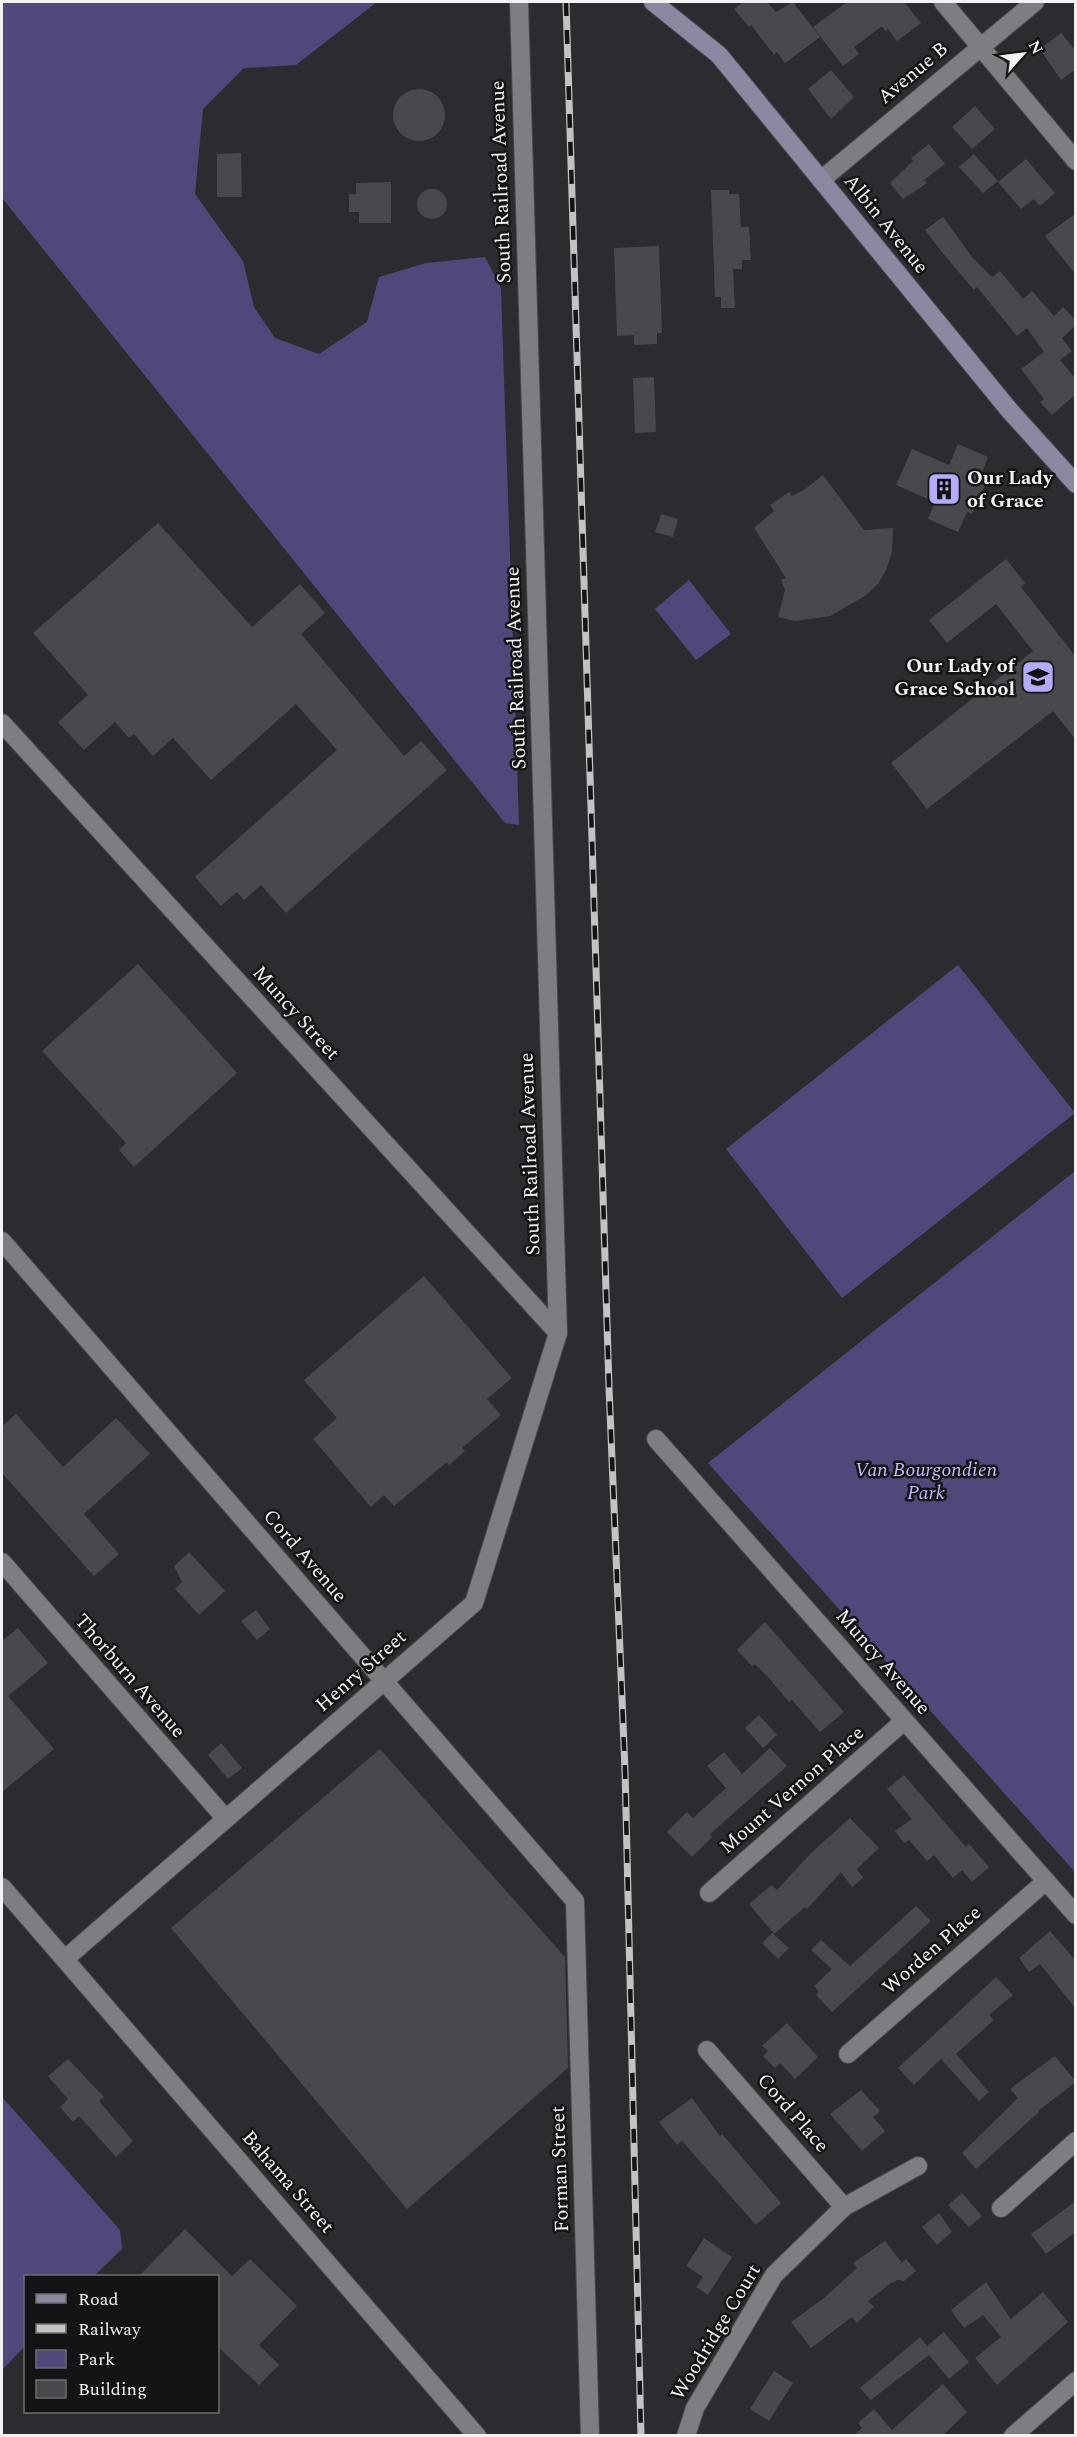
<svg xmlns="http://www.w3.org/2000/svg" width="1077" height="2437" font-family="Spectral,serif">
<rect width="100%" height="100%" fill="#2c2c30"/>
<g fill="#4f497b">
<path d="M 2,2 L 377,2 L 296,65 L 244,68 L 203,109 L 195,194 L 243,261 L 254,307 L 275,338 L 319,354 L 367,322 L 379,277 L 426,263 L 485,257 L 501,288 L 519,825 L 505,823 L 2,198 Z"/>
<path d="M 689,580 L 731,634 L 696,660 L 655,609 Z"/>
<path d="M 958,965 L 1075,1113 L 842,1298 L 726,1149 Z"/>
<path d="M 1075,1171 L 1075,1872 L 708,1463 Z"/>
<path d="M 2,2097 L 120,2230 L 122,2249 L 94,2276 L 26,2276 L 25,2346 L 2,2370 Z"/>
</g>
<g fill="#48484d">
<path d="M 743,2 L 767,2 L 776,12 L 793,2 L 820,37 L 785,63 L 777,52 L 774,55 L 751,25 L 749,27 L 734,9 Z"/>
<path d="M 847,2 L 904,2 L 921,23 L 897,41 L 888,29 L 885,31 L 882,26 L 854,47 L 859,54 L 843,66 L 813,27 Z"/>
<path d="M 1061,33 L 1076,51 L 1076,69 L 1061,80 L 1040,49 Z"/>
<path d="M 831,70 L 854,97 L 831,119 L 808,89 Z"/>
<circle cx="419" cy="115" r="26"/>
<path d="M 975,106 L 995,129 L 972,149 L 952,127 Z"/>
<path d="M 929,144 L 945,164 L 924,180 L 927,183 L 903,199 L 890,183 L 913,161 L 911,158 Z"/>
<path d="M 241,153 L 242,197 L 217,197 L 217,154 Z"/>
<path d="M 974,154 L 998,181 L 983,193 L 959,167 Z"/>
<path d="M 1026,159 L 1055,193 L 1040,206 L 1034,199 L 1021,209 L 998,182 Z"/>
<path d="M 391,182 L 391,223 L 359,223 L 359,212 L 349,212 L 349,194 L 356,194 L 356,183 Z"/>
<circle cx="432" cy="204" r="15"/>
<path d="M 711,190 L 729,190 L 729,194 L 739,194 L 741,227 L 749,227 L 751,260 L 742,260 L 742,269 L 733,269 L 735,308 L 721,308 L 721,297 L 715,297 Z"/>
<path d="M 1076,213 L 1076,275 L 1045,236 Z"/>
<path d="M 943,217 L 972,257 L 992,277 L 1000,271 L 1023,299 L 1032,291 L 1054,316 L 1063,307 L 1076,320 L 1076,325 L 1062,338 L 1072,351 L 1060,360 L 1076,379 L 1076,394 L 1052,415 L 1040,402 L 1044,399 L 1021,369 L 1044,352 L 1027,328 L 1017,336 L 977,287 L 974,290 L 941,251 L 925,230 Z"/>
<path d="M 659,246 L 662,333 L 657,333 L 657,344 L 634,345 L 634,335 L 617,336 L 614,248 Z"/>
<path d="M 654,377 L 656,432 L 635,433 L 633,378 Z"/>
<path d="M 958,444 L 988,457 L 979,480 L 986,483 L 972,514 L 967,512 L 958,532 L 928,519 L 935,502 L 896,485 L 912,449 L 949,465 Z"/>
<path d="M 823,475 L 864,530 L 893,528 L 892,552 L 886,570 L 878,584 L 865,596 L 830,616 L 795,621 L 778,617 L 785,590 L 781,580 L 786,578 L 754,528 L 774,511 L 770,505 L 789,492 L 792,496 L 804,490 Z"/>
<path d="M 661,514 L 678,519 L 673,537 L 655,532 Z"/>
<path d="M 158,523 L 252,627 L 300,584 L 325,613 L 301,634 L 404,756 L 421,741 L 447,770 L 286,913 L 261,885 L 244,900 L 237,892 L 221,906 L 195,877 L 337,750 L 296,704 L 211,780 L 173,738 L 153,756 L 134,734 L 129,738 L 115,722 L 84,750 L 58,722 L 88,695 L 33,633 Z"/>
<path d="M 1006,559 L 1025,583 L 1021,587 L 1076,657 L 1076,740 L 1053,711 L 927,809 L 891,763 L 1033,651 L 996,604 L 947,643 L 929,620 Z"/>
<path d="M 138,964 L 237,1073 L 134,1167 L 119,1150 L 126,1143 L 42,1051 Z"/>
<path d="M 424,1276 L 512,1378 L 487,1399 L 501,1415 L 462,1448 L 465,1451 L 449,1465 L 447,1462 L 394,1506 L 384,1495 L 371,1507 L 313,1439 L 337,1418 L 304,1380 Z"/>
<path d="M 16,1414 L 63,1467 L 116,1418 L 150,1454 L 84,1514 L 119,1554 L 94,1576 L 2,1473 L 2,1426 Z"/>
<path d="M 189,1552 L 225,1591 L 199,1615 L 175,1589 L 182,1582 L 174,1566 Z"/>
<path d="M 256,1610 L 270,1629 L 257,1640 L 241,1621 Z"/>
<path d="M 765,1622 L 844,1712 L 820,1732 L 792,1700 L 789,1702 L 769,1678 L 755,1664 L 752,1666 L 737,1650 Z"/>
<path d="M 18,1628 L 48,1663 L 8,1696 L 54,1749 L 2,1792 L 2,1641 Z"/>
<path d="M 759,1715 L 777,1735 L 763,1748 L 745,1728 Z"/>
<path d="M 221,1743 L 242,1768 L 228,1779 L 208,1755 Z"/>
<path d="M 770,1748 L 787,1766 L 710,1834 L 712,1837 L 692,1857 L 667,1832 L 687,1812 L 693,1818 L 726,1788 L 707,1766 L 724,1752 L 742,1774 Z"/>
<path d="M 380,1749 L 565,1957 L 568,2068 L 407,2209 L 171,1928 Z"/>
<path d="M 904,1775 L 966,1847 L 969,1844 L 989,1867 L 972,1882 L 962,1870 L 953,1878 L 934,1855 L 927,1861 L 909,1840 L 904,1843 L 895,1831 L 912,1819 L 887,1789 Z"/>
<path d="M 850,1818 L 879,1848 L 857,1869 L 863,1878 L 852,1887 L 841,1872 L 807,1909 L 805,1907 L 774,1934 L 749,1904 L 772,1885 L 777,1890 L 810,1854 Z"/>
<path d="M 916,1906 L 931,1921 L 832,2012 L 816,1995 L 819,1992 L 814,1986 L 832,1969 L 811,1950 L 821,1940 L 850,1966 Z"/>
<path d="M 1050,1931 L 1076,1961 L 1076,2009 L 1040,1964 L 1029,1972 L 1019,1958 Z"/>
<path d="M 772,1933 L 789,1948 L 778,1959 L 762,1943 Z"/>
<path d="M 996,1977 L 1013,1995 L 989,2015 L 994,2020 L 956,2054 L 989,2092 L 979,2101 L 941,2059 L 914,2085 L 898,2068 Z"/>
<path d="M 787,2023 L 818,2057 L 795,2079 L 780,2063 L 775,2068 L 763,2056 L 768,2051 L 762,2046 Z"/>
<path d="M 1055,2056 L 1076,2082 L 1038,2111 L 1039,2112 L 976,2169 L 962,2153 L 1018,2098 L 1010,2089 Z"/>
<path d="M 68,2059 L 104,2097 L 99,2101 L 133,2141 L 116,2157 L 79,2116 L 73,2122 L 60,2107 L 68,2099 L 48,2076 Z"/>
<path d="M 861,2090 L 880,2111 L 873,2117 L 885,2131 L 862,2151 L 830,2114 Z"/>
<path d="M 692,2098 L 720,2136 L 722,2134 L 781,2203 L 756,2225 L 682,2141 L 677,2145 L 659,2122 Z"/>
<path d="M 962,2193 L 982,2216 L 969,2227 L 948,2205 Z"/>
<path d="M 1076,2201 L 1076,2232 L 1046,2254 L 1031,2234 Z"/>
<path d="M 939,2213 L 952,2232 L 937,2245 L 922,2227 Z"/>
<path d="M 185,2229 L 232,2276 L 250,2259 L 297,2306 L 259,2345 L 279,2365 L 259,2385 L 218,2347 L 218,2277 L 138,2277 Z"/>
<path d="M 704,2238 L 732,2257 L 708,2295 L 696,2287 L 703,2277 L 686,2266 Z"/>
<path d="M 885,2241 L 902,2263 L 906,2259 L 916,2271 L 904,2281 L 898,2280 L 891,2283 L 868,2301 L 874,2307 L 857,2323 L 852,2317 L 811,2348 L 791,2322 L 824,2298 L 857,2268 L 853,2263 Z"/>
<path d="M 986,2282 L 1011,2319 L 1043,2292 L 1068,2322 L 997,2385 L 975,2358 L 1001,2337 L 983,2315 L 964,2328 L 951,2310 Z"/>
<path d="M 944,2332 L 969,2362 L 949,2379 L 929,2355 L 871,2400 L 860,2388 L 920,2337 L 927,2346 Z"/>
<path d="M 774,2371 L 793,2383 L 769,2421 L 750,2409 Z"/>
<path d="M 943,2384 L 967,2412 L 942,2436 L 853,2436 L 862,2428 L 858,2423 L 874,2409 L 892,2430 Z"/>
</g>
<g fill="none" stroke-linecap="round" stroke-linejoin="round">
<defs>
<g id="street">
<path d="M 943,2 L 1076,161"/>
<path d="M 821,180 L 1035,2"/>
<path d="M 2,723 L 558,1333"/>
<path d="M 2,1241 L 575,1901 L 590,2436"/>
<path d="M 656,1439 L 1076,1915"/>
<path d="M 2,1562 L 226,1819"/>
<path d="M 2,1887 L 477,2436"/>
<path d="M 709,1893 L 904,1721"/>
<path d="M 65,1959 L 474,1603 L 558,1333 L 519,2"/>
<path d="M 707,2050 L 844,2207"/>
<path d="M 848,2054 L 1046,1881"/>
<path d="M 1001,2208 L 1076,2141"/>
<path d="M 686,2436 L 695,2408 L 774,2275 L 844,2207 L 918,2166"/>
<path d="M 1013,2436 L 1076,2381"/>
</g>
<path id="secondary" d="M 653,2 L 719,55 L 1010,411 L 1076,484"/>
</defs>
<use href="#street" stroke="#49494d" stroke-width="20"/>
<use href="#secondary" stroke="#49494d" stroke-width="20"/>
<use href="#street" stroke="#7d7d82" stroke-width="18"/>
<use href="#secondary" stroke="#8b89a2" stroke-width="18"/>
<defs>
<path id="rail" d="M 566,2 L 609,1387 L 625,1770 L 641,2436"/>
</defs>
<use href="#rail" stroke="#c3c3c6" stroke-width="7"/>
<use href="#rail" stroke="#141416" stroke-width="4.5" stroke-dasharray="14" stroke-linecap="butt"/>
</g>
<defs>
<symbol id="building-square" viewBox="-11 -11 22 22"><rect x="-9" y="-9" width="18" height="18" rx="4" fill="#b4acf9" stroke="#141416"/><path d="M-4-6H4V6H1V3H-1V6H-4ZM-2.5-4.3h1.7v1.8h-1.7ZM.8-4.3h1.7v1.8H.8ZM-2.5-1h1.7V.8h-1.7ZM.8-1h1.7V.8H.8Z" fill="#111"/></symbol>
<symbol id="school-square" viewBox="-11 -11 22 22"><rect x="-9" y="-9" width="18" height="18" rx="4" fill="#b4acf9" stroke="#141416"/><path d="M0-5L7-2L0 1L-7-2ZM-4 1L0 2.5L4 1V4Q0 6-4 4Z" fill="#111"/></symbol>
</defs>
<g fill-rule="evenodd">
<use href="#building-square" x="925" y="470" width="38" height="38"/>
<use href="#school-square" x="1019" y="658" width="38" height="38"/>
</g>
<g text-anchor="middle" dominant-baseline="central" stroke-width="5" stroke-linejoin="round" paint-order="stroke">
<g font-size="20" fill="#f2f2f5" stroke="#141416">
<text transform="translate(913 73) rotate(-40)">Avenue B</text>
<text transform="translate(501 182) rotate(-92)">South Railroad Avenue</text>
<text transform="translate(886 224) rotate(51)">Albin Avenue</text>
<text transform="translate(516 668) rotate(-92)">South Railroad Avenue</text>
<text transform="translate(296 1013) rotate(48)">Muncy Street</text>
<text transform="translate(530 1154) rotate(-92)">South Railroad Avenue</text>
<text transform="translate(305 1556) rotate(49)">Cord Avenue</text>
<text transform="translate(883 1662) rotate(49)">Muncy Avenue</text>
<text transform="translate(361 1671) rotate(-41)">Henry Street</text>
<text transform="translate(130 1676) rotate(49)">Thorburn Avenue</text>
<text transform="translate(792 1790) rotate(-41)">Mount Vernon Place</text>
<text transform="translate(932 1950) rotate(-41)">Worden Place</text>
<text transform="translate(793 2113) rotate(49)">Cord Place</text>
<text transform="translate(560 2169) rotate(-92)">Forman Street</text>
<text transform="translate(288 2182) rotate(49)">Bahama Street</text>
<text transform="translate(716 2332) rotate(-59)">Woodridge Court</text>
</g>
<g font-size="20" font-weight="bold" fill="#f2f2f5" stroke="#141416" text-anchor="start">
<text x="967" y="478">Our Lady<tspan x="967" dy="23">of Grace</tspan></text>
<text x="1015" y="666" text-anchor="end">Our Lady of<tspan x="1015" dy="23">Grace School</tspan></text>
</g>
<g font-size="20" font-style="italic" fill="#bfbafc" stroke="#141416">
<text x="926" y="1470">Van Bourgondien<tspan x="926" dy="23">Park</tspan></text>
</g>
</g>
<rect width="1077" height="2437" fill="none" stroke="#f2f2f5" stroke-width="6"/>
<rect x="24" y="2275" width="195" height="138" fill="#141416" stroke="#6d6d6f" stroke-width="1.5"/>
<rect x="36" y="2294" width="30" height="9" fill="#8b89a2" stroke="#6d6d6f" stroke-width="1.5"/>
<text x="78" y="2305" font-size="18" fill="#f2f2f5">Road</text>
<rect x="36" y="2324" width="30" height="9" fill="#c3c3c6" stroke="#6d6d6f" stroke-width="1.5"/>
<text x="78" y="2335" font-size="18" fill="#f2f2f5">Railway</text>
<rect x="36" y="2350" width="30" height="18" fill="#4f497b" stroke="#6d6d6f" stroke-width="1.5"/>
<text x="78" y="2365" font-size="18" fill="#f2f2f5">Park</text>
<rect x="36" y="2380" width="30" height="18" fill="#48484d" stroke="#6d6d6f" stroke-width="1.5"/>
<text x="78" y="2395" font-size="18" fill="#f2f2f5">Building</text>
<g transform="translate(1023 54) rotate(62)" stroke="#141416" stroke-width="4.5" paint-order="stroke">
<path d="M0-4.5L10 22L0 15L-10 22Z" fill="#f2f2f5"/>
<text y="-9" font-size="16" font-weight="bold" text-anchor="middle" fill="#f2f2f5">N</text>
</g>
</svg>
